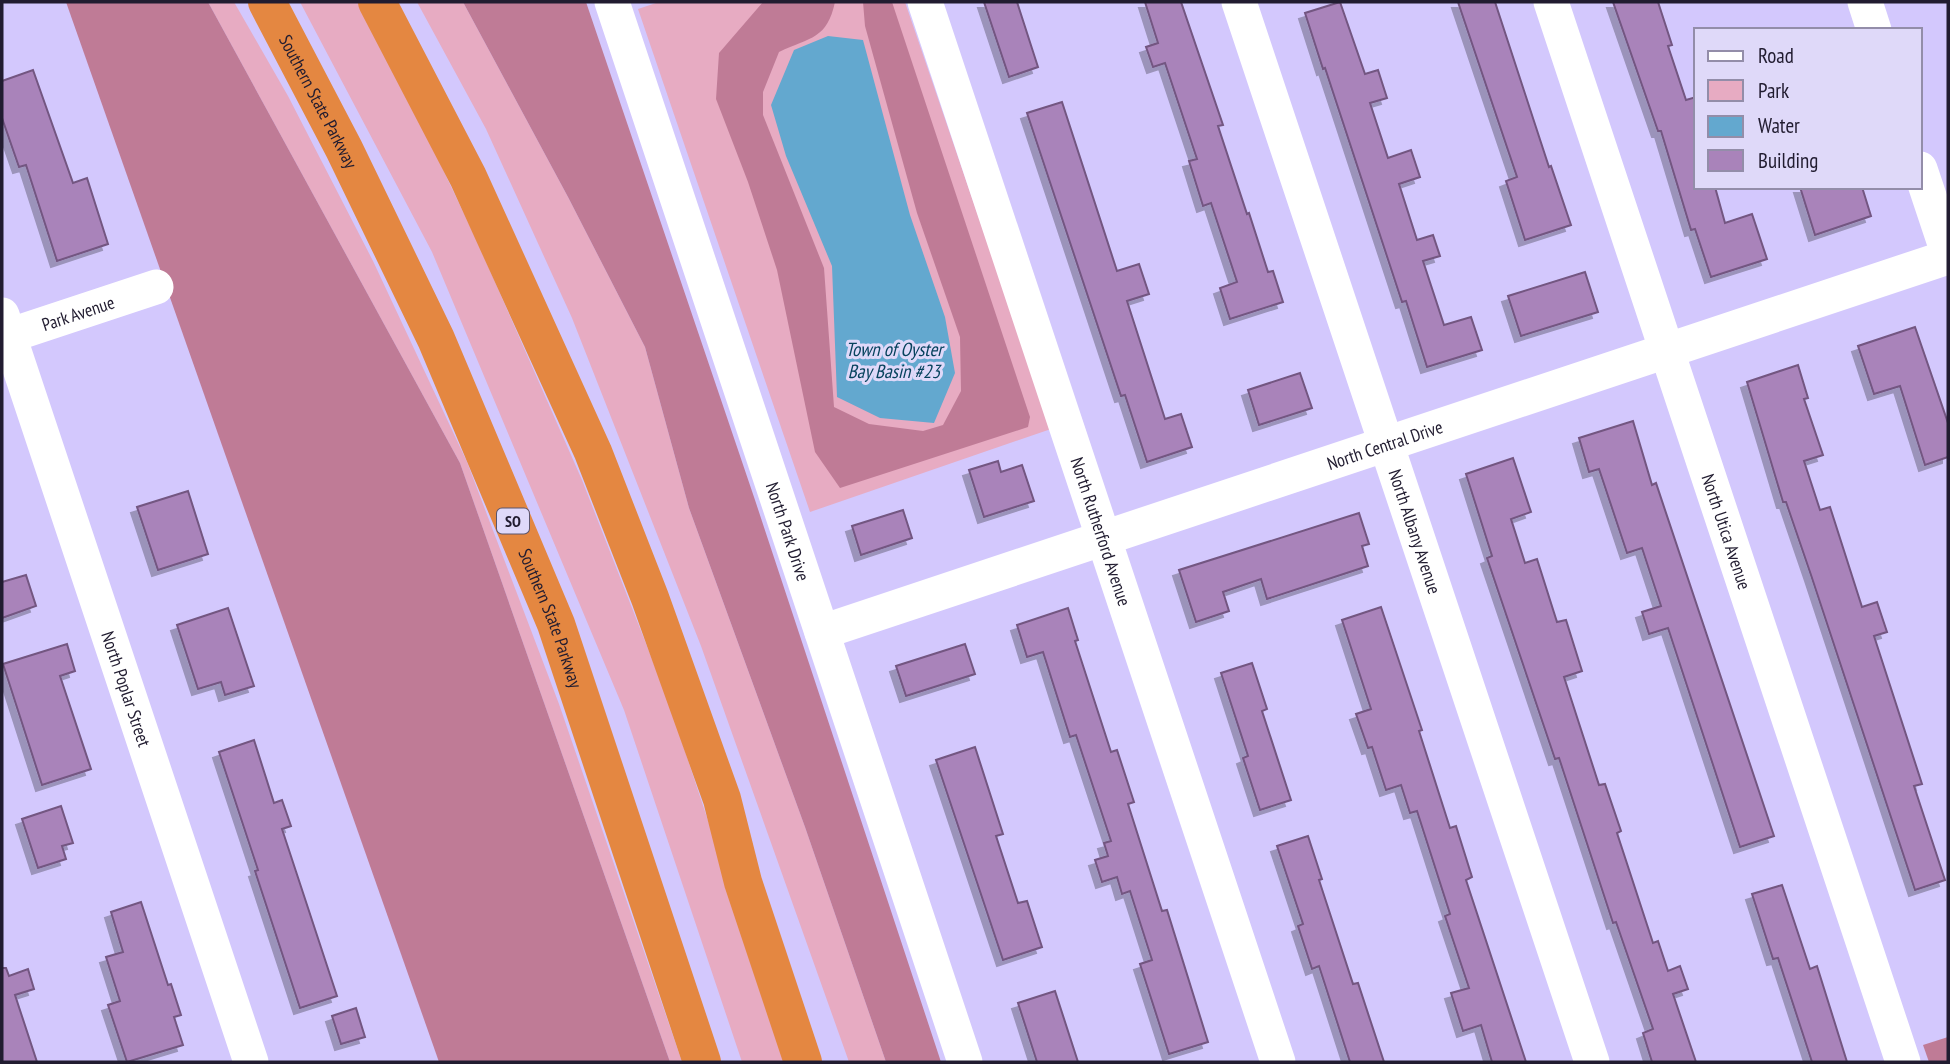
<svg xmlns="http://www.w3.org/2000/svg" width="1950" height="1064" font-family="'PT Sans Narrow',sans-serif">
<defs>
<filter id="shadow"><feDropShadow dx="-6" dy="6" stdDeviation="0" flood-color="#0004"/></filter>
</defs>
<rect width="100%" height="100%" fill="#d3c8fd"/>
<g fill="#e7abc2">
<path d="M 208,2 L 234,2 L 288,96 L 373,261 L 467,462 L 559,704 L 682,1062 L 670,1062 L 460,463 Z"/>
<path d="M 300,2 L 358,2 L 394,67 L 476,239 L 582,480 L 668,700 L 788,1062 L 742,1062 L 624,710 L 432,252 Z"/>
<path d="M 417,2 L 463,2 L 568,197 L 645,347 L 689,508 L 805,827 L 886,1062 L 849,1062 L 701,646 L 572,318 L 486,129 Z"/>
<path d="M 659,2 L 905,2 L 1051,429 L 810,512 L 638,9 Z"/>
</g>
<g fill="#bf7b96">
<path d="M 66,2 L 208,2 L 460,463 L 670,1062 L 439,1062 Z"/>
<path d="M 463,2 L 586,2 L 755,500 L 941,1062 L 886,1062 L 805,827 L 689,508 L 645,347 L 568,197 Z"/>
<path d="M 763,2 L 835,2 C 827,39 811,37 779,52 L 763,92 L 763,115 L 824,268 L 834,407 L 869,424 L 923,431 L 943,425 L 961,391 L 960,337 L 917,213 L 865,26 L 863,2 L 892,2 L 1030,417 L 1028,427 L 840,488 L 815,452 L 777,270 L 748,182 L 716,99 L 719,53 Z"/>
<path d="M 1948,1037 L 1948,1062 L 1929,1062 L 1923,1045 Z"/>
</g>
<path fill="#63a8cf" d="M 828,36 L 863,40 L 910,215 L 945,317 L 955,373 L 934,423 L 880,418 L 837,397 L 832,266 L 786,156 L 771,105 L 794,50 Z"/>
<g fill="#a983ba" stroke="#735681" stroke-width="2" filter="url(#shadow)">
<path d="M 984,2 L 1017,2 L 1038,67 L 1009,77 Z"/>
<path d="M 1145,2 L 1181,2 L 1223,125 L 1218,126 L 1247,214 L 1249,213 L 1268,272 L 1273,271 L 1283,302 L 1230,319 L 1220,288 L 1237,282 L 1211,203 L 1203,206 L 1189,161 L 1197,159 L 1165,63 L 1153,67 L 1146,47 L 1158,43 Z"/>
<path d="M 1340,2 L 1365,74 L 1378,70 L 1387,98 L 1370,103 L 1388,158 L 1411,150 L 1420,177 L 1399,184 L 1417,240 L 1433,235 L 1440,256 L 1423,261 L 1444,325 L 1471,317 L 1482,350 L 1427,367 L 1406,301 L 1402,302 L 1325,68 L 1323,69 L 1305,13 Z"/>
<path d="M 1458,2 L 1495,2 L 1549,167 L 1551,166 L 1571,225 L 1525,240 L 1506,181 L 1517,177 Z"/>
<path d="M 1613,2 L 1658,2 L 1672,45 L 1668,46 L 1686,100 L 1696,97 L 1696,187 L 1715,187 L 1725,223 L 1752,214 L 1767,259 L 1711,277 L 1695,229 L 1691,230 L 1661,131 L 1658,131 Z"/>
<path d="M 33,70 L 73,183 L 87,178 L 108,244 L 57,261 L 26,165 L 19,167 L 2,118 L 2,81 Z"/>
<path d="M 1062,102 L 1117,271 L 1139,264 L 1149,294 L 1127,301 L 1165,419 L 1181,414 L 1192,447 L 1147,462 L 1125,395 L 1121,396 L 1027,113 Z"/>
<path d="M 1800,187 L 1862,187 L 1871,216 L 1815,235 Z"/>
<path d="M 1585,272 L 1598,312 L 1521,336 L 1508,296 Z"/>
<path d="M 1915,327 L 1948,423 L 1948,457 L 1925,465 L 1900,386 L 1874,394 L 1858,346 Z"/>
<path d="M 1798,365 L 1808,398 L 1804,399 L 1823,455 L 1804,461 L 1820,510 L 1830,507 L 1862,607 L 1877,602 L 1887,632 L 1874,636 L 1922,784 L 1914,786 L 1945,880 L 1915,890 L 1811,575 L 1786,502 L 1783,502 L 1747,382 Z"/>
<path d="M 1300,373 L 1312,408 L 1259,425 L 1248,390 Z"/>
<path d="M 1633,421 L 1652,485 L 1656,483 L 1774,836 L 1740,847 L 1668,628 L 1649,634 L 1642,612 L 1661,606 L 1642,548 L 1627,553 L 1599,469 L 1589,472 L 1579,438 Z"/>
<path d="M 1513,458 L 1531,512 L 1511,519 L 1525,563 L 1537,559 L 1557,622 L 1566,620 L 1582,671 L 1564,677 L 1599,785 L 1605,784 L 1621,831 L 1617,833 L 1653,943 L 1658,941 L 1668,971 L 1680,966 L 1688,989 L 1673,994 L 1696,1062 L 1652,1062 L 1643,1033 L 1653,1029 L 1616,922 L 1613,923 L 1559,758 L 1555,759 L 1487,558 L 1492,556 L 1466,474 Z"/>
<path d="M 998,461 L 1001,472 L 1022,465 L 1034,501 L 984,517 L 969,470 Z"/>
<path d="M 188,491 L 208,554 L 158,570 L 137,507 Z"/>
<path d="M 903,510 L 912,538 L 861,555 L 852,526 Z"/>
<path d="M 1359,513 L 1369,544 L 1362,546 L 1368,566 L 1267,599 L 1261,579 L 1223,592 L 1229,611 L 1196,622 L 1179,570 Z"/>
<path d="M 26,575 L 36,606 L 2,618 L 2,582 Z"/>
<path d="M 1381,607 L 1422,730 L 1419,731 L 1450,828 L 1456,826 L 1472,877 L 1466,880 L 1526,1062 L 1492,1062 L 1481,1025 L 1463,1031 L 1451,993 L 1469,988 L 1445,916 L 1450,914 L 1417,811 L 1410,813 L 1401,785 L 1386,790 L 1372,747 L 1368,748 L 1356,714 L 1371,709 L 1342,620 Z"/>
<path d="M 228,608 L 254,686 L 225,695 L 221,682 L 198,689 L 177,625 Z"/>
<path d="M 1068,608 L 1078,640 L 1075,641 L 1111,752 L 1117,750 L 1134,802 L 1128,804 L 1162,911 L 1167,910 L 1208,1042 L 1169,1054 L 1140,964 L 1152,960 L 1130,891 L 1122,894 L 1117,877 L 1102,882 L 1095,860 L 1108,856 L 1104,843 L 1111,841 L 1076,735 L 1070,737 L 1043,652 L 1027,657 L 1017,625 Z"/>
<path d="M 67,644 L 75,671 L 60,676 L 91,769 L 42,785 L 3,664 Z"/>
<path d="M 965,644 L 975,674 L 906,696 L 896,666 Z"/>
<path d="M 1252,663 L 1267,709 L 1262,711 L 1291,800 L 1260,810 L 1243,758 L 1248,756 L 1221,673 Z"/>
<path d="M 254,740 L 274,803 L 282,800 L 291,826 L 282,829 L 337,996 L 300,1008 L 255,871 L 258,870 L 219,752 Z"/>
<path d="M 975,747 L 1003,834 L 996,836 L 1018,903 L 1027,901 L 1042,947 L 1003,960 L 936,760 Z"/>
<path d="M 61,806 L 73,843 L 62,846 L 66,859 L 38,868 L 22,819 Z"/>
<path d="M 1308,836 L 1322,879 L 1319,880 L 1353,984 L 1358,983 L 1384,1062 L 1350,1062 L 1319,966 L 1312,969 L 1298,926 L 1303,924 L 1277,846 Z"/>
<path d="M 1782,885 L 1810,969 L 1817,966 L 1847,1062 L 1812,1062 L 1778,958 L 1773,959 L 1752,894 Z"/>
<path d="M 141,902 L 168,985 L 171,984 L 181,1015 L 174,1017 L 183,1045 L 127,1062 L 108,1005 L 120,1001 L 106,957 L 123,952 L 111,912 Z"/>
<path d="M 2,968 L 6,968 L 9,976 L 28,969 L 34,989 L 15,995 L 37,1062 L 2,1062 Z"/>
<path d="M 1055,991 L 1078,1062 L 1037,1062 L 1018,1003 Z"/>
<path d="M 356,1008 L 365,1037 L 341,1044 L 332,1016 Z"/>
</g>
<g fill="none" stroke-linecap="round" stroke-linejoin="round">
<g stroke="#fff" stroke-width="35">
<path id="s1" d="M 612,2 L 965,1062"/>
<path id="s2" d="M 925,2 L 1278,1062"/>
<path id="s3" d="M 1239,2 L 1592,1062"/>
<path id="s4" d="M 1551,2 L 1903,1062"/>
<path d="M 1865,2 L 1874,30"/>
<path d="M 1920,169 L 1948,253"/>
<path id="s5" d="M 2,315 L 251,1062"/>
<path id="s6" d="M 2,338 L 156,287"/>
<path id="s7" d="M 822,632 L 1948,257"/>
</g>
<g stroke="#e48741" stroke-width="38">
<path id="s8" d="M 267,2 L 344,149 L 436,339 L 556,624 L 702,1062"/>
<path d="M 377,2 L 468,177 L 593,452 L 650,598 L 722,799 L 743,882 L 803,1062"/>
</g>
</g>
<g text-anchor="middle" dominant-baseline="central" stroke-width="6" stroke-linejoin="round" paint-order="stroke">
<rect fill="#dfd9f9" stroke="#5a556c" stroke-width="2" x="497" y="508.5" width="32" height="25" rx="5"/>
<g font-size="16" font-weight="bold" fill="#211c30">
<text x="513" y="521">SO</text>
</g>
<g font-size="18" fill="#211c30" stroke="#dfd9f9">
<text stroke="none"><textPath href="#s8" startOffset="112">Southern State Parkway</textPath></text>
<text stroke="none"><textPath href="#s6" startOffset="80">Park Avenue</textPath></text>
<text stroke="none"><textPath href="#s7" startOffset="593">North Central Drive</textPath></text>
<text stroke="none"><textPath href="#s1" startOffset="558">North Park Drive</textPath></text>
<text stroke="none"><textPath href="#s2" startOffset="558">North Rutherford Avenue</textPath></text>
<text stroke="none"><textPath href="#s3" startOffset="558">North Albany Avenue</textPath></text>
<text stroke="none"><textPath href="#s4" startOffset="558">North Utica Avenue</textPath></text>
<text stroke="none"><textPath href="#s8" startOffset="679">Southern State Parkway</textPath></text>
<text stroke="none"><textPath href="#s5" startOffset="394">North Poplar Street</textPath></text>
</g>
<g font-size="19" font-style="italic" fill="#06425d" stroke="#dfd9f9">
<text x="894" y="349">Town of Oyster<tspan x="894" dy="22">Bay Basin #23</tspan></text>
</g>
</g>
<rect width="1950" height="1064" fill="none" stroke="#211c30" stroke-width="7"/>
<rect x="1694" y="28" width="228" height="161" fill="#dfd9f9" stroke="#938da9" stroke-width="2"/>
<rect x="1708" y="51" width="35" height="10" fill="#ffffff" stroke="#938da9" stroke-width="2"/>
<text x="1758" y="63" font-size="21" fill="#211c30">Road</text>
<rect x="1708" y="80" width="35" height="21" fill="#e7abc2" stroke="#938da9" stroke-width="2"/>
<text x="1758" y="98" font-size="21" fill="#211c30">Park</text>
<rect x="1708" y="116" width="35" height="21" fill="#63a8cf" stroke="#938da9" stroke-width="2"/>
<text x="1758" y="133" font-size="21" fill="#211c30">Water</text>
<rect x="1708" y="150" width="35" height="21" fill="#a983ba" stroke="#938da9" stroke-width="2"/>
<text x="1758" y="168" font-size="21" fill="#211c30">Building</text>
</svg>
